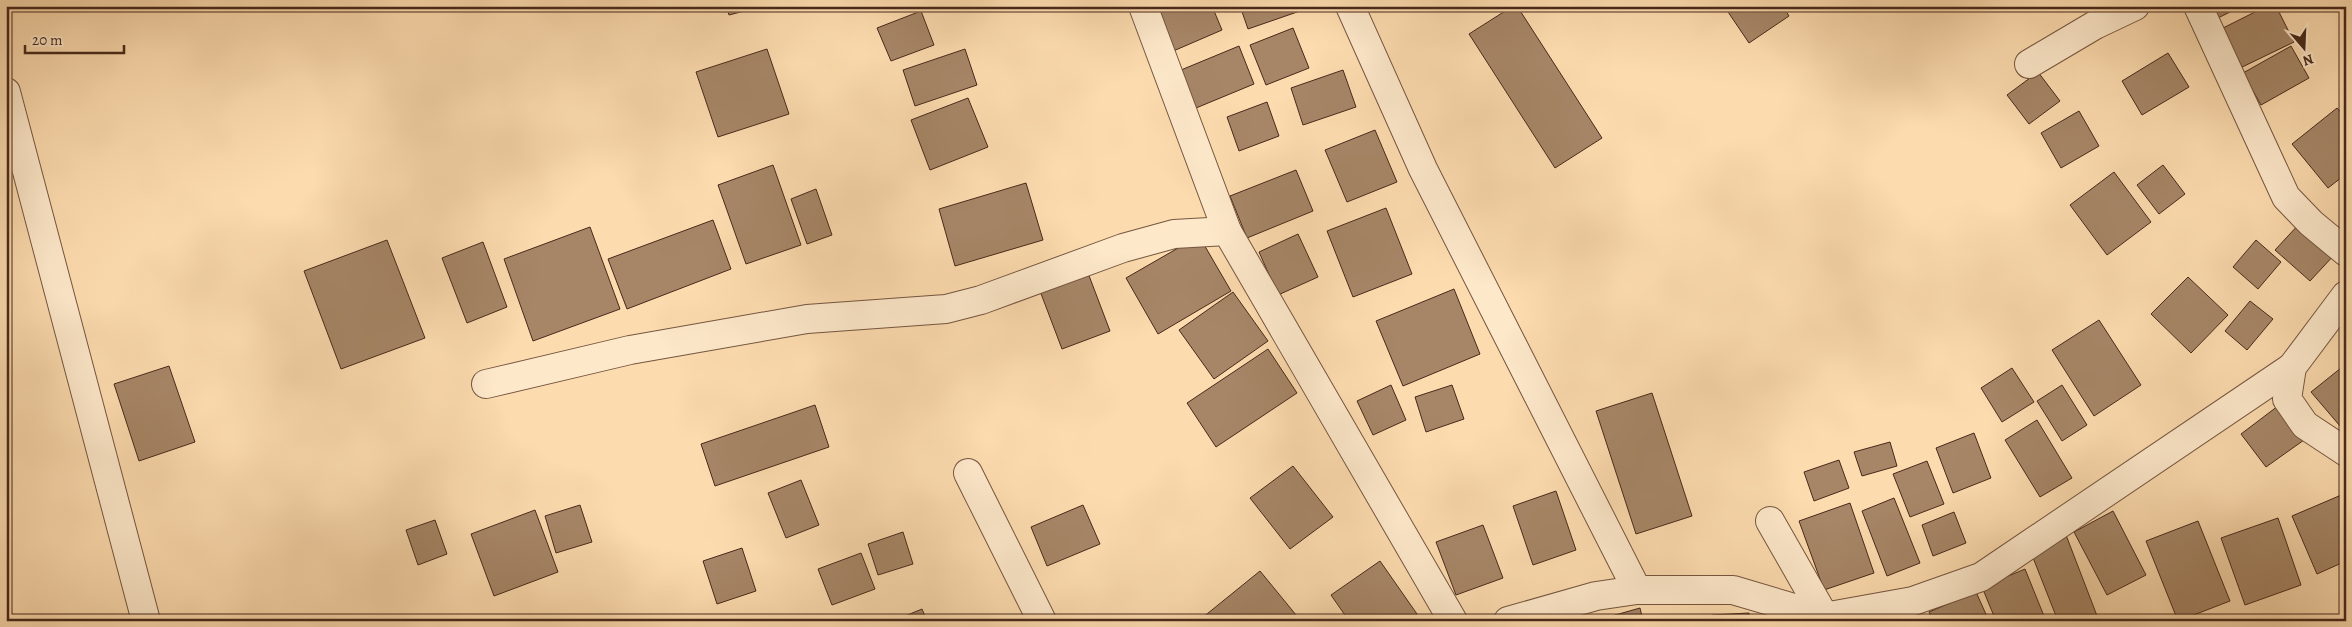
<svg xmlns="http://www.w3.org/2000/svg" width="2352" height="627" font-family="Alegreya,serif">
<rect width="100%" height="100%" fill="#fcdbae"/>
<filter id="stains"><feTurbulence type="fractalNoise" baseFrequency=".004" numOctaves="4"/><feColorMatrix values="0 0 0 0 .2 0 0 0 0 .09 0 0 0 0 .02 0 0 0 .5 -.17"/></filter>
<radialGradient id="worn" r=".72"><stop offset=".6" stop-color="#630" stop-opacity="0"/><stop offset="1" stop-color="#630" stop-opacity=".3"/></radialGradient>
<g fill="#a68667" stroke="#48291b">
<path d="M 726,6 L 764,6 L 729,15 Z"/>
<path d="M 1168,6 L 1212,6 L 1222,30 L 1171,52 L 1154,12 Z"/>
<path d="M 1240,6 L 1298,6 L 1300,11 L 1248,29 Z"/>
<path d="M 1513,6 L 1517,6 L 1602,138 L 1555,168 L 1469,34 Z"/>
<path d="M 1724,6 L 1783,6 L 1789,16 L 1749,43 Z"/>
<path d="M 2205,6 L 2242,6 L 2212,21 Z"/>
<path d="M 2267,6 L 2276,6 L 2294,42 L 2236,70 L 2217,31 Z"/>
<path d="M 921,11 L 934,45 L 891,61 L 877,28 Z"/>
<path d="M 1293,28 L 1309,68 L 1266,85 L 1250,45 Z"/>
<path d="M 1239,46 L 1254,84 L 1196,108 L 1181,70 Z"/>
<path d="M 2291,46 L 2309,78 L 2261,105 L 2243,73 Z"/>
<path d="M 767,49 L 789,114 L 718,137 L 696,72 Z"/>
<path d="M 965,49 L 977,85 L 915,106 L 903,70 Z"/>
<path d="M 2168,53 L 2189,87 L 2142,115 L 2122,81 Z"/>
<path d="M 1343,70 L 1356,107 L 1303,125 L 1291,88 Z"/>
<path d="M 2038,72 L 2060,101 L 2029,124 L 2007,95 Z"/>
<path d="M 968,98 L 988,147 L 930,170 L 911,120 Z"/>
<path d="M 1267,102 L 1279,136 L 1239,151 L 1227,117 Z"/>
<path d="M 2337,108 L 2346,118 L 2346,174 L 2328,188 L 2292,144 Z"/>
<path d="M 2079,111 L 2099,146 L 2061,168 L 2041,133 Z"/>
<path d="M 1375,130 L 1397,182 L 1347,202 L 1325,150 Z"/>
<path d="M 773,165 L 801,245 L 746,264 L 718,185 Z"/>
<path d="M 2163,165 L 2185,194 L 2159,214 L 2137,185 Z"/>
<path d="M 1296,170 L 1313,211 L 1247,238 L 1230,196 Z"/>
<path d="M 2114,172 L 2151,222 L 2107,255 L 2070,205 Z"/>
<path d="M 1026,183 L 1043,240 L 955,266 L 939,209 Z"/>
<path d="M 816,189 L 832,235 L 807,244 L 791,199 Z"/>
<path d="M 1386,208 L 1412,274 L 1353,297 L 1327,231 Z"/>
<path d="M 713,220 L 731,269 L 627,309 L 608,259 Z"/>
<path d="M 2301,222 L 2336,253 L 2310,281 L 2275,250 Z"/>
<path d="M 590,227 L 620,309 L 533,341 L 504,259 Z"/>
<path d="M 1298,234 L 1318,277 L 1278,295 L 1259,252 Z"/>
<path d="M 1199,236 L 1231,291 L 1158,334 L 1126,278 Z"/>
<path d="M 387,240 L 425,338 L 341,369 L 304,271 Z"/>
<path d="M 2256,240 L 2281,262 L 2258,289 L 2233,267 Z"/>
<path d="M 483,242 L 507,307 L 467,323 L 442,258 Z"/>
<path d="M 1088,273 L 1110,331 L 1062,349 L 1040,291 Z"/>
<path d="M 2188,277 L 2228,315 L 2191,353 L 2151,314 Z"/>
<path d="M 1454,289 L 1480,354 L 1403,386 L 1376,321 Z"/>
<path d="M 1233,292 L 1268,341 L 1214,379 L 1179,330 Z"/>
<path d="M 2250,301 L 2273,319 L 2247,350 L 2225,331 Z"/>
<path d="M 2099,320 L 2141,385 L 2094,416 L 2052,350 Z"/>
<path d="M 1268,349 L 1297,393 L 1216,447 L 1187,403 Z"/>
<path d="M 2346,364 L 2346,433 L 2311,392 Z"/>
<path d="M 169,366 L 195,442 L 139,461 L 114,384 Z"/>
<path d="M 2012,368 L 2034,402 L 2002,422 L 1981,388 Z"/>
<path d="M 1391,385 L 1406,420 L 1373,435 L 1357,401 Z"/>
<path d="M 1452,385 L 1464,419 L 1426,432 L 1415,397 Z"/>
<path d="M 2062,385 L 2087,425 L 2062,441 L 2037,401 Z"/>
<path d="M 1652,393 L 1692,516 L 1636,534 L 1596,411 Z"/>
<path d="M 815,405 L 829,447 L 715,486 L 701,444 Z"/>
<path d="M 2278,406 L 2304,440 L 2266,467 L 2241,434 Z"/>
<path d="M 2037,420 L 2072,478 L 2040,497 L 2005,440 Z"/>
<path d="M 1974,433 L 1991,478 L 1953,493 L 1936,448 Z"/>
<path d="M 1890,442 L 1897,466 L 1862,476 L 1854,452 Z"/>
<path d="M 1839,460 L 1849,488 L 1814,501 L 1804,472 Z"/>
<path d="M 1927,461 L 1944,504 L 1910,517 L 1893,474 Z"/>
<path d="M 1293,466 L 1333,517 L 1290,549 L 1250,498 Z"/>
<path d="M 801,480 L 819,525 L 786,538 L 768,493 Z"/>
<path d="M 1556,491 L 1576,550 L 1533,565 L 1513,506 Z"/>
<path d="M 2346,493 L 2346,561 L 2317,574 L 2292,516 Z"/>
<path d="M 1894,498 L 1920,563 L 1887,576 L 1862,511 Z"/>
<path d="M 1850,503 L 1874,573 L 1824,590 L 1799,521 Z"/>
<path d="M 580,505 L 592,542 L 556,553 L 545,516 Z"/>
<path d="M 1083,505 L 1100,544 L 1047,566 L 1031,527 Z"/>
<path d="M 535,510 L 558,572 L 494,596 L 471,534 Z"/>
<path d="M 2113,511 L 2146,575 L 2107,595 L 2074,532 Z"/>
<path d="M 1954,512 L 1966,543 L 1933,556 L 1922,525 Z"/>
<path d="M 2278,518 L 2301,585 L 2245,605 L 2221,538 Z"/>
<path d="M 435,520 L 447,554 L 418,565 L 406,530 Z"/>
<path d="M 2198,521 L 2230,601 L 2178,621 L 2146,541 Z"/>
<path d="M 1483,525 L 1503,578 L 1456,595 L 1436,542 Z"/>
<path d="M 903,532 L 913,564 L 878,575 L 868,544 Z"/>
<path d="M 2066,535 L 2099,621 L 2058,621 L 2030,550 Z"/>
<path d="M 742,548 L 756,591 L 717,604 L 703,561 Z"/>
<path d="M 861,553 L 875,589 L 832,605 L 818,569 Z"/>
<path d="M 1380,561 L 1417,614 L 1407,621 L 1349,621 L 1331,595 Z"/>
<path d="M 2025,569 L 2046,621 L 1996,621 L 1982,587 Z"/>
<path d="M 1260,571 L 1301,621 L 1204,621 L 1202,618 Z"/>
<path d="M 1976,592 L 1989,621 L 1933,621 L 1929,612 Z"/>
<path d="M 1640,608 L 1643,621 L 1594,621 Z"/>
<path d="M 922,609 L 927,621 L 893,621 Z"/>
<path d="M 1749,613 L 1749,621 L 1712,621 L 1712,615 Z"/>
</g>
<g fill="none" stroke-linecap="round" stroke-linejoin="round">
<defs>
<g id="minor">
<path d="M 1143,6 L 1227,231 L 1453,621"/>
<path d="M 1350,6 L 1423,169 L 1637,590"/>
<path d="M 2198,6 L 2286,197 L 2311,223 L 2346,252"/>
<path d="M 2029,64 L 2095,25 L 2135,6"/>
<path d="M 6,92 L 146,621"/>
<path d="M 2346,295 L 2292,367 L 2287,399 L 2305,425 L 2346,452"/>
<path d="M 486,384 L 630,350 L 807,319 L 946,309 L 981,300 L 1123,248 L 1174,234 L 1227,231"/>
<path d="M 968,473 L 1042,621"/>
<path d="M 1770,521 L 1827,621"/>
<path d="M 1508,621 L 1596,596 L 1637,590 L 1733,590 L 1824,617 L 1913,601 L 1981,577 L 2292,367"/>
</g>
</defs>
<use href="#minor" stroke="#755640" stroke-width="30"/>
<use href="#minor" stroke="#fde8ca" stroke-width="28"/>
</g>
<rect width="2352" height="627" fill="none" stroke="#fcdbae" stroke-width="25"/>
<rect x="8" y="8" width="2337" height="612" fill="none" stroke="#48291b" stroke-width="2.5"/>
<rect x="12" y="12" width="2327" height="602" fill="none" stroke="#48291b"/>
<g transform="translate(2304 48) rotate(161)" stroke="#fde8ca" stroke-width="4" paint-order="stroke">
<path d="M0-4L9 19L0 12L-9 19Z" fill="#48291b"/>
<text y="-8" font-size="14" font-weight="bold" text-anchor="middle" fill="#48291b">N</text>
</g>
<path d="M25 45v8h99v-8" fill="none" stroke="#48291b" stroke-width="2.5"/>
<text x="32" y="45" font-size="15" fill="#48291b" stroke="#fde8ca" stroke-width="4" paint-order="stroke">20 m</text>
<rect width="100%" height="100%" filter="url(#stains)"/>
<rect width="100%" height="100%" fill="url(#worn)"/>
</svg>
